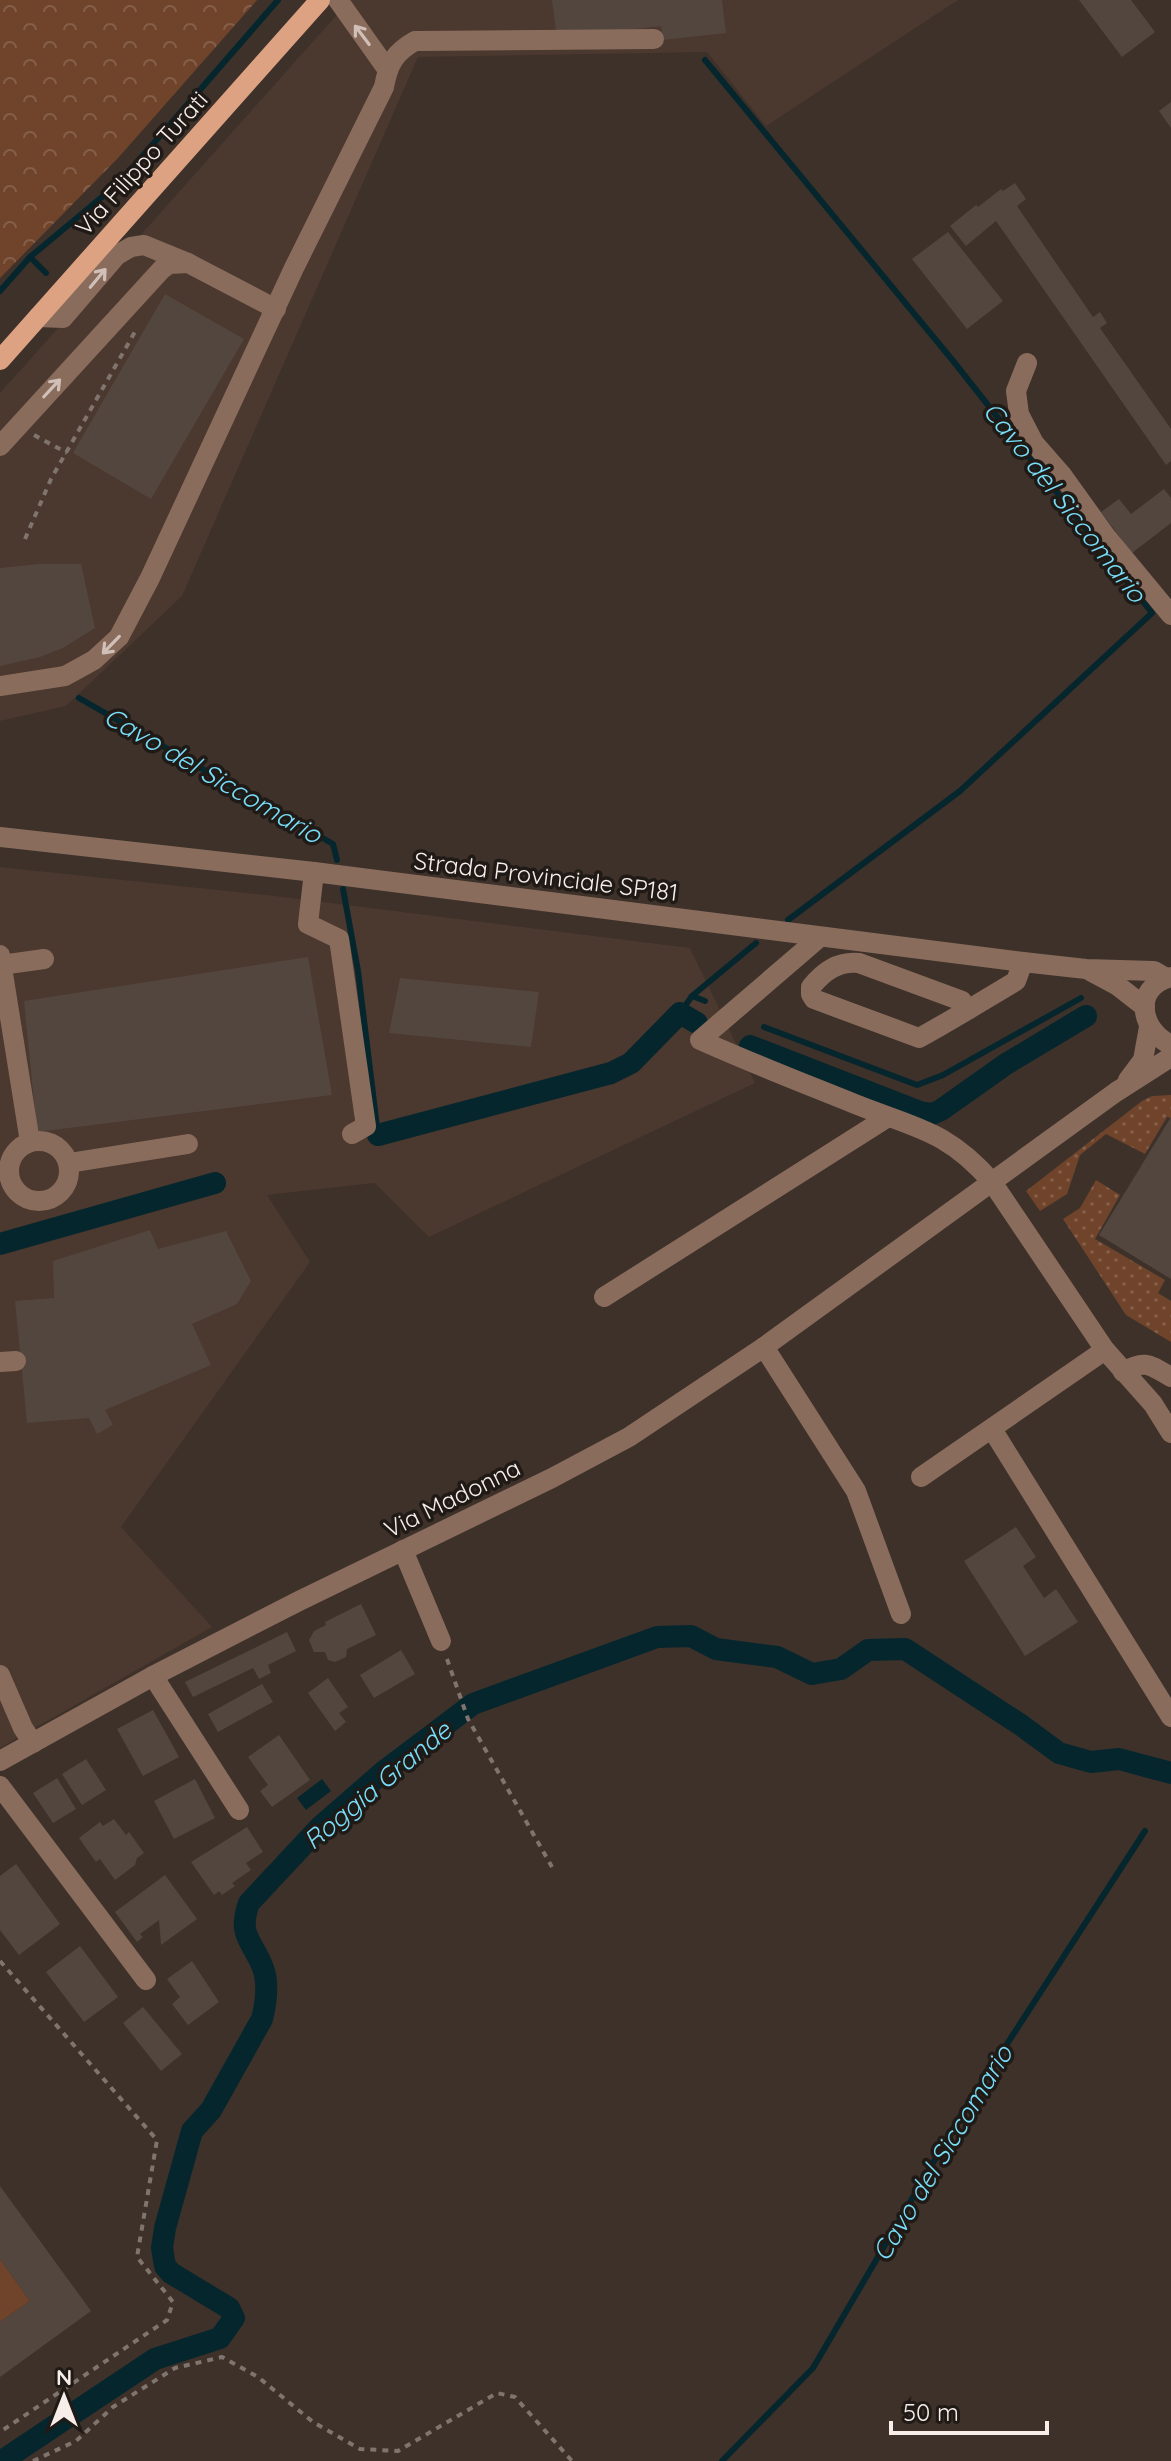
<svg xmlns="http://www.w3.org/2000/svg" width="1171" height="2461" font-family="Quicksand,sans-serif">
<defs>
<pattern id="forest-crowns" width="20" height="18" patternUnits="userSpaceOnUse" patternTransform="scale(2)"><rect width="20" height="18" fill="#70442b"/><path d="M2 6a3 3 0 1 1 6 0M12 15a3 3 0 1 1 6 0" fill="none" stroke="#855f4a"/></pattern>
<pattern id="park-dots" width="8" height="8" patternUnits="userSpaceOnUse" patternTransform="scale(2)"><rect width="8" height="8" fill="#70442b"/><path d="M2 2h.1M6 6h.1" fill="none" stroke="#855f4a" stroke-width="1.8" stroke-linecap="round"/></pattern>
</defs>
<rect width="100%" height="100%" fill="#3d312a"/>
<g fill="#4b382e">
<path d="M 350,0 L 958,0 L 766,126 L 707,52 L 418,57 L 182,596 L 66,706 L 0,721 L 0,393 Z"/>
<path d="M 0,867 L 275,896 L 690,948 L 755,1083 L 429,1237 L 375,1183 L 267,1195 L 310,1262 L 121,1527 L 212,1627 L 0,1748 Z"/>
</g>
<path fill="#70442b" d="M 0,2259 L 30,2301 L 0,2322 Z"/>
<path fill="url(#forest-crowns)" d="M 0,0 L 257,0 L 118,158 L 0,278 Z"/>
<g fill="url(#park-dots)">
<path d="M 1171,1095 L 1171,1118 L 1167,1117 L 1145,1154 L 1106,1134 L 1080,1155 L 1067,1194 L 1040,1211 L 1026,1191 L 1142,1101 L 1152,1096 Z"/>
<path d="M 1096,1180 L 1120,1195 L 1095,1239 L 1165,1280 L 1158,1293 L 1171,1301 L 1171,1342 L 1126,1315 L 1063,1219 L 1080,1208 Z"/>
</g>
<path fill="#06262e" d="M 322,1779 L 331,1791 L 306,1810 L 297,1798 Z"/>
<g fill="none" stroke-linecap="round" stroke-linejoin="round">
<g stroke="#06262e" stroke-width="6">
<path d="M 705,60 L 954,362 L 1152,613 L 960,791 L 788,920"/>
<path d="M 30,257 L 46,273"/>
<path d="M 0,291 L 30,257 L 120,182 L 278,0"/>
<path d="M 79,698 L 333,844 L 337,860"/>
<path d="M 343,889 L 358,971 L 378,1135"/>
<path d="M 692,996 L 705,1001"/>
<path d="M 680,1013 L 692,996 L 756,943"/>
<path d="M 764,1027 L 917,1085 L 943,1075 L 1081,998"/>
<path d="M 722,2461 L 813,2368 L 961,2115 L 1145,1831"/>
</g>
<g stroke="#06262e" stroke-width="22">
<path d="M 750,1046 L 920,1112 L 932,1114 L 941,1110 L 1006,1064 L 1086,1016"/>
<path d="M 378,1135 L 611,1073 L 631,1063 L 680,1013 L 697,1023"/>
<path d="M 0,1244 L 215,1183"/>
<path d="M 2,2461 L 155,2359 L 220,2338 L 234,2318 L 229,2308 L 171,2273 L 165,2266 L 162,2248 L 165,2228 L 192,2131 L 211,2110 L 262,2019 C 266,2003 269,1984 263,1968 C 253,1941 237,1936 249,1903 L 320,1827 L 383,1772 L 473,1704 L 657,1637 L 691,1636 L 716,1649 L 777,1657 L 812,1674 L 841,1669 L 868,1650 L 905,1649 L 1021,1725 L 1059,1753 L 1091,1762 L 1119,1759 L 1171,1773"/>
</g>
</g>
<g fill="#53463e">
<path d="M 552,0 L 722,0 L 726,33 L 663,40 L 661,26 L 557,38 Z"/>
<path d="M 1079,0 L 1131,0 L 1155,32 L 1122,57 Z"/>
<path d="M 1171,102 L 1171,128 L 1159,111 Z"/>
<path d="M 1015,183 L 1026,199 L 1017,206 L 1093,317 L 1100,312 L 1107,323 L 1100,328 L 1171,429 L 1171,461 L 1166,465 L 996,221 L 966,246 L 950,226 L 976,205 L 978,207 L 1001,189 L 1003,191 Z"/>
<path d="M 948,232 L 1003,301 L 967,329 L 912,259 Z"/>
<path d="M 165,294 L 244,339 L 151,499 L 73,453 Z"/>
<path d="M 1164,489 L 1171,498 L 1171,523 L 1132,553 L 1101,512 L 1119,499 L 1131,514 Z"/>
<path d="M 39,564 L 81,564 L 95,628 L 63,648 L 40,657 L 0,666 L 0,568 Z"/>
<path d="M 308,957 L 332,1095 L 37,1132 L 24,1001 Z"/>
<path d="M 400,978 L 539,992 L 531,1047 L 389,1033 Z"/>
<path d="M 1171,1117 L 1171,1279 L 1099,1235 Z"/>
<path d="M 150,1230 L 158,1249 L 226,1231 L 251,1281 L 237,1304 L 192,1324 L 211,1365 L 105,1410 L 113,1425 L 97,1434 L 89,1418 L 27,1423 L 15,1301 L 54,1298 L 53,1261 Z"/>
<path d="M 1016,1527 L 1036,1557 L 1023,1566 L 1044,1598 L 1056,1589 L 1078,1622 L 1025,1656 L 964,1561 Z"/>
<path d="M 361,1604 L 376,1635 L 347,1649 L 346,1657 L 335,1662 L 328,1660 L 325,1652 L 314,1652 L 309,1640 L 314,1631 L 326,1625 L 325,1622 Z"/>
<path d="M 287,1632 L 296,1651 L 268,1665 L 271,1673 L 259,1679 L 253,1668 L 193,1697 L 185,1682 Z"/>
<path d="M 401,1650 L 415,1674 L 374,1698 L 360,1675 Z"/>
<path d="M 328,1678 L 348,1707 L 339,1713 L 346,1722 L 335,1731 L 308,1693 Z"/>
<path d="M 262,1684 L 273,1702 L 218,1732 L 208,1714 Z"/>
<path d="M 153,1710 L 179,1757 L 143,1776 L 117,1729 Z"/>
<path d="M 279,1735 L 310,1780 L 272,1807 L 260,1791 L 268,1785 L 248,1757 Z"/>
<path d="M 86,1759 L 106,1790 L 82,1805 L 62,1774 Z"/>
<path d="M 57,1778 L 76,1809 L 53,1823 L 33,1793 Z"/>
<path d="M 195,1779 L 215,1818 L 174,1839 L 154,1801 Z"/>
<path d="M 114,1819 L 126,1835 L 129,1832 L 144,1853 L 137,1858 L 135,1865 L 115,1880 L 100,1859 L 96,1862 L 79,1838 L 100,1822 L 103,1826 Z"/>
<path d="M 247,1827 L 263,1852 L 246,1863 L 251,1870 L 232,1883 L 235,1886 L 222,1895 L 219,1891 L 214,1895 L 191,1862 Z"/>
<path d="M 16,1864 L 60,1924 L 19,1955 L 0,1930 L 0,1876 Z"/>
<path d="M 165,1875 L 197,1919 L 161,1945 L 159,1920 L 140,1934 L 143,1937 L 137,1942 L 115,1912 Z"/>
<path d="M 80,1946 L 118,1997 L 84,2022 L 46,1972 Z"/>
<path d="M 192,1961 L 219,2002 L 188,2025 L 172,2004 L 180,1997 L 167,1979 Z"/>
<path d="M 143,2007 L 182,2054 L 161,2071 L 123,2023 Z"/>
<path d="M 0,2186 L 91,2311 L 0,2377 L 0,2322 L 30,2301 L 0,2259 Z"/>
</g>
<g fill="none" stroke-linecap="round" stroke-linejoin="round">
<g stroke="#7f746e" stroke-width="4" stroke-dasharray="6 6" stroke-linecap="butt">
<path d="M 34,435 L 67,453"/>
<path d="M 25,539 L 51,479 L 136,330"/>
<path d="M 447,1659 L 468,1719 L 552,1867"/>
<path d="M 0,1961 L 157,2140 L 137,2257 L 173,2302 L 167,2320 L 0,2432"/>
<path d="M 33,2461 L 76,2441 L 113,2407 L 175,2368 L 222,2357 L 258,2377 L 313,2422 L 360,2449 L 398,2451 L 497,2393 L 515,2397 L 572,2461"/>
</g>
<g stroke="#896c5c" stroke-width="20">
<path d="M 338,0 L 387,69"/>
<path d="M 38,317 L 63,318 L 117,255 L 131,247 L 144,245 L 188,263 L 276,309"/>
<path d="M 1027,363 L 1016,391 L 1019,414 L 1034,443 L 1062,475 L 1105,535 L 1171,615"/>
<path d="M 0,446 L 162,269 L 169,264 L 188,263"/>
<path d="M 0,686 L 65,676 L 94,660 L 119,637 L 150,578 L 294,268 L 384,87 C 388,64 395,52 415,41 L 654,39"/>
<path d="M 0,837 L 314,872 L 1023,962 L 1086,969 L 1154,971 L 1166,978"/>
<path d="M 314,872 L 308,924 L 339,939 L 366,1126 L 352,1134"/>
<path d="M 820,937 L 700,1040 C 751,1063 803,1083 855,1104 C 915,1128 947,1130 992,1182 L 1105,1350 L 1153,1404 L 1171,1433"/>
<path d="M 0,955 L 30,1142"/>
<path d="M 1,965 L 44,959"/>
<path d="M 1090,971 L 1118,986 L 1145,1007"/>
<path d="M 1171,977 C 1132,988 1140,1030 1171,1045"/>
<path d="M 968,1010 L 962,1001 L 859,963 C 838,961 824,971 811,987 L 811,994 L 814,999 L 919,1038 C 952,1020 984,1000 1016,981 L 1023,962"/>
<path d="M 1128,1080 L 1143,1060 L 1149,1027"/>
<circle cx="39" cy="1171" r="30"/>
<path d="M 69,1163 L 188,1144"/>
<path d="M 604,1297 L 888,1117"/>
<path d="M 764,1347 L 856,1491 L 901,1614"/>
<path d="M 0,1362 L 16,1361"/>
<path d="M 1123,1372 C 1145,1359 1150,1365 1171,1377"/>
<path d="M 992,1429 L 1171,1717"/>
<path d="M 921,1477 L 1105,1350"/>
<path d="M 403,1550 L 441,1641"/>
<path d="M 0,1675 L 23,1728 L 33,1743"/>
<path d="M 153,1676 L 239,1810"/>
<path d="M 0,1761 L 153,1676 L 299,1601 L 552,1478 L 629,1437 L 764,1347 L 1116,1092 L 1171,1057"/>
<path d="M 0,1786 L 146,1980"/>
</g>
<path stroke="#dca281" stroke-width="20" d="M 0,360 L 320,0"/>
</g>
<defs><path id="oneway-shaft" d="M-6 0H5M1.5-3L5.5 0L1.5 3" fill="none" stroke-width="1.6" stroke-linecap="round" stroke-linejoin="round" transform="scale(2)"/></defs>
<g stroke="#d0c0b8">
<use href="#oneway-shaft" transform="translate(362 35) rotate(-127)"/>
<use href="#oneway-shaft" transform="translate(98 278) rotate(-50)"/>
<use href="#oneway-shaft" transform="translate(52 388) rotate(-47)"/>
<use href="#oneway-shaft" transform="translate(111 645) rotate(134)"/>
</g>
<g text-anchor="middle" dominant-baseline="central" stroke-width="7" stroke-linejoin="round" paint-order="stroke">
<g font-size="24" fill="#f7eeea" stroke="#201a17">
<text transform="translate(141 163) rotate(-48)">Via Filippo Turati</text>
<text transform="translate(546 876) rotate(7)">Strada Provinciale SP181</text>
<text transform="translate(452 1498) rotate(-26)">Via Madonna</text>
</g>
<g font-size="26" font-style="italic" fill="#78def9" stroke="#201a17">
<text transform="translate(1065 502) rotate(52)">Cavo del Siccomario</text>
<text transform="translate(213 775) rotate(30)">Cavo del Siccomario</text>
<text transform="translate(377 1785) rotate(-40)">Roggia Grande</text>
<text transform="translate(942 2153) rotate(-59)">Cavo del Siccomario</text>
</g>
</g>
<g transform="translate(64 2397)" stroke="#201a17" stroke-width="6" paint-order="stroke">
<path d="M0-6L14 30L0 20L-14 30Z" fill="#f7eeea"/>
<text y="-12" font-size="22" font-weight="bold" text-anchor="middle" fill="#f7eeea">N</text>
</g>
<path d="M891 2421v12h156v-12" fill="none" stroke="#f7eeea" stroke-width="4"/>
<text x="903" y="2421" font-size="24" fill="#f7eeea" stroke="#201a17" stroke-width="6" paint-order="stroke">50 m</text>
</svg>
